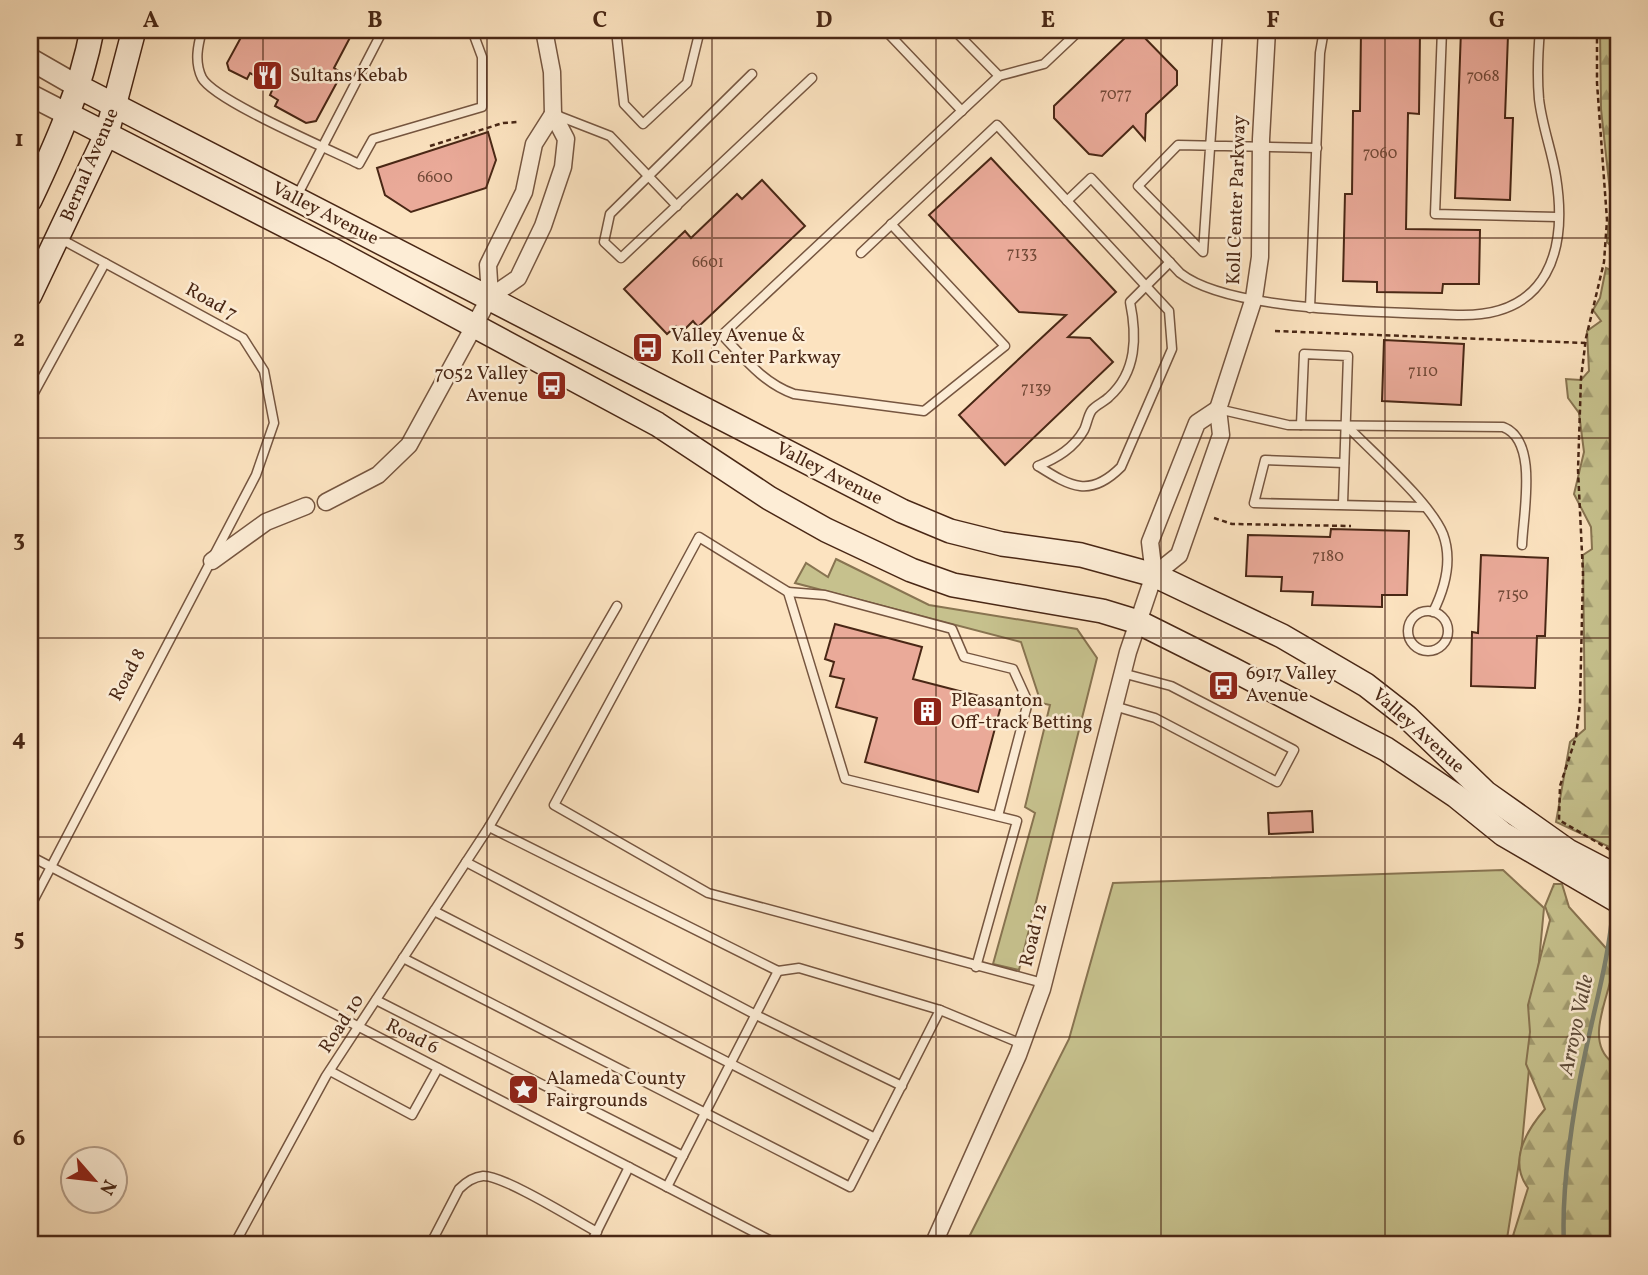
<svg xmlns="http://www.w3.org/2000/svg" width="1648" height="1275" font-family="Vollkorn,serif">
<defs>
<pattern id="forest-firs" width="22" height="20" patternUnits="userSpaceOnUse" patternTransform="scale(1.75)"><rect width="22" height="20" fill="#c6c18d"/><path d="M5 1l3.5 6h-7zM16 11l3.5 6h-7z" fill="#a39d72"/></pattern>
</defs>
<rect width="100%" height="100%" fill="#fce3c0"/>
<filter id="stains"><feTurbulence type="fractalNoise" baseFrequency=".00286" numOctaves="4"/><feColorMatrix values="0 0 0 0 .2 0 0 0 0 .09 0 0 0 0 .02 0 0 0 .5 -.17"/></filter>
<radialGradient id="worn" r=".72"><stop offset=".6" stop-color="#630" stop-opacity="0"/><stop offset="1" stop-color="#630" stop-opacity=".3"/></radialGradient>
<g fill="#c6c18d" stroke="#887451" stroke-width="2">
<path d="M 836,559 L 929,605 L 1077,629 L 1097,658 L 1019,970 L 993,964 L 1035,813 L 1025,807 L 1050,705 L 1041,703 L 1021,642 L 795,583 L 806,563 L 828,577 Z"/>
<path d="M 1503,870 L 1544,908 L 1522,1144 L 1506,1245 L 965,1245 L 1069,1039 L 1113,883 Z"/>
</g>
<g fill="url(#forest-firs)" stroke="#887451" stroke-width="2">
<path d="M 1600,30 L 1618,30 L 1618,252 L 1607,242 L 1611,201 L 1601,109 Z"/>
<path d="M 1606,268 L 1613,271 L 1610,300 L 1618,302 L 1618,851 L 1556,822 L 1570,742 L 1585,729 L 1583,555 L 1592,549 L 1591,527 L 1574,494 L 1584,452 L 1579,413 L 1568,398 L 1566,379 L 1581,380 L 1589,371 L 1587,331 L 1601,321 L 1593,310 L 1600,298 Z"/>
<path d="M 1554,884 L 1562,884 L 1569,907 L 1614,957 C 1615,989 1581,1038 1612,1062 L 1618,1047 L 1618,1212 L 1615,1245 L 1515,1245 L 1512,1239 L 1528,1188 C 1508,1161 1526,1131 1545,1109 L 1526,1064 L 1530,1032 L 1528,1005 L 1550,920 L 1545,906 Z"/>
</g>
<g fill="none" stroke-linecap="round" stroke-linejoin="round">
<g stroke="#7d8270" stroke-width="4.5">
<path d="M 1613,868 L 1618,811"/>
<path d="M 1564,1245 C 1561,1188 1573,1110 1585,1054 C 1595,1005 1609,958 1613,908"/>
</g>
</g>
<g fill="#eaaa99" stroke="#492715" stroke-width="2">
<path d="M 245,30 L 354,30 L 334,68 L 342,73 L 316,121 L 306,123 L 275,106 L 278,100 L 270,95 L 274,86 L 250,73 L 247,79 L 229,70 L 227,63 Z"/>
<path d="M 1361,30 L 1420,30 L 1419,114 L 1408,113 L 1406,229 L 1480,230 L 1479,284 L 1443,284 L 1442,293 L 1377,292 L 1377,282 L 1343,281 L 1345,194 L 1352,194 L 1353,111 L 1360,111 Z"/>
<path d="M 1461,30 L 1504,30 L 1504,35 L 1508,35 L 1505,118 L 1513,118 L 1510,200 L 1455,198 Z"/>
<path d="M 1129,34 L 1141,34 L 1177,71 L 1177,85 L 1146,114 L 1145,140 L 1133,126 L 1102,156 L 1089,154 L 1054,118 L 1054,106 Z"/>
<path d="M 488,132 L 496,160 L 486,188 L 411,212 L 385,195 L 377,168 Z"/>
<path d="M 991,158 L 1116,292 L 1068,337 L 1090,338 L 1113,362 L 1005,465 L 959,415 L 1066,315 L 1019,312 L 929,215 Z"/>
<path d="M 762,180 L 805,226 L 698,327 L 693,321 L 682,332 L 676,326 L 667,334 L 624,289 L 685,231 L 691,238 L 737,194 L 742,199 Z"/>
<path d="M 1384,340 L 1464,344 L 1461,405 L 1382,401 Z"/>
<path d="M 1331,529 L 1409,531 L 1407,595 L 1382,595 L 1382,607 L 1312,605 L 1313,592 L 1281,591 L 1282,577 L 1246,576 L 1248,535 L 1330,537 Z"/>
<path d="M 1481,555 L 1548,558 L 1545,636 L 1537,636 L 1535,688 L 1471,686 L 1472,632 L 1478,633 Z"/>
<path d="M 835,624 L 922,647 L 913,679 L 1002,702 L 978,792 L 865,762 L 877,718 L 836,707 L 844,679 L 830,676 L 834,662 L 825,659 Z"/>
<path d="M 1312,811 L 1313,832 L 1269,834 L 1268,813 Z"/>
</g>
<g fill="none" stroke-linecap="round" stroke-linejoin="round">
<defs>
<g id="service">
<path d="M 202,30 C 198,45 194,62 202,78 C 215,101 329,149 359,164 L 373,139 L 482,107 L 482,57 L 472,30"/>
<path d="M 616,30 L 624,104 L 643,124 L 687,83 L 700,30"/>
<path d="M 885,30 L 962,111"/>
<path d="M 954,30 L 999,76"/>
<path d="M 1218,30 C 1213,104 1208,178 1203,252 L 1138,186 L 1178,145 L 1317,148"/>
<path d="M 1442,30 L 1435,214 L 1558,217"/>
<path d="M 752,74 L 610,214 L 604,242 L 621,258 L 812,78"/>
<path d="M 556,115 L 610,136 L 677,206"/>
<path d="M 297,196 L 383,30"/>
<path d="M 1067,201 L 1091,178 L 1180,273 C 1230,313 1396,312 1463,315 C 1547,315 1568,252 1556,177 C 1552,151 1542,126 1539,99 C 1537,76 1538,53 1540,30"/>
<path d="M 891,224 L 1005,346 L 924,411 L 794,394 C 763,383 744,358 722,335 L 999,76 L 1044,64 L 1080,30"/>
<path d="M 861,253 L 997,125 L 1169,311 L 1172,349 L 1121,467 C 1090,498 1071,487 1038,466"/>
<path d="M 1310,308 L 1320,53 L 1324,30"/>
<path d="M 30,400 L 105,263"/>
<path d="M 1218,409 L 1288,425 L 1503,427 C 1539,440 1523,514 1522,545"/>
<path d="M 1301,425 L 1304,354 L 1348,356 L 1343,503"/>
<path d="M 1346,425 C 1372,452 1430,502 1443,534 C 1453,561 1445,588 1433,612"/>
<path d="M 1344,463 L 1265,460 L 1254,503 L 1424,507"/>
<path d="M 1038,466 C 1057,458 1074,448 1084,430 C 1087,424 1088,415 1092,410 C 1096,405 1104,402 1109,397 C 1137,372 1137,336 1130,302 L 1170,262"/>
<path d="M 788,592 L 825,595 L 952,629 L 964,657 L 1013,669 L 1028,702 L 998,816"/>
<circle cx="1428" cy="631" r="20"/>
<path d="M 1114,706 L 1155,718 L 1277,782 L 1294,750 L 1171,686 L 1122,673"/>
<path d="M 489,827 L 778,971 L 799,968 L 940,1010 L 1022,1044"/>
<path d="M 30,856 L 779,1245"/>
<path d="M 466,862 L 756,1015 L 902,1086"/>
<path d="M 30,907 L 256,475 L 274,423 L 264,371 L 243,338 L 59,238"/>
<path d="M 434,911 L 875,1138"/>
<path d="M 403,958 L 850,1187 L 940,1010"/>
<path d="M 976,967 L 1017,821 L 845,779 L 788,592 L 699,537 L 554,805 L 708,893 L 1043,983"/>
<path d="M 376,1000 L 683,1156"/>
<path d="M 330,1071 L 412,1115 L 438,1068"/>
<path d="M 667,1187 L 778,971"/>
<path d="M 234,1245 L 326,1076 L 489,827 L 617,606"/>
<path d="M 430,1245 L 459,1189 C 466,1182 473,1177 483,1176 C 503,1175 575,1220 597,1232"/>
<path d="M 590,1245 L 629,1167"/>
</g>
<g id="minor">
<path d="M 490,297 L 488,265 L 524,192 L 534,144 L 553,114"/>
<path d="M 326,502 L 378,475 L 409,445 L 490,297 L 518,278 L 543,226 L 563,167 L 566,139 L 553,114 L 552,72 L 544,30"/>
<path d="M 212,561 L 266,522 L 306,506"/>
<path d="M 1154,575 L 1179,555 L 1221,435 L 1218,409 L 1254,298 L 1260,257 L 1261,139 L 1267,30"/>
<path d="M 933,1245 L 1018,1055 L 1042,989 L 1128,652 L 1154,575 L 1150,542 L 1197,423 L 1218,409"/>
</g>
<g id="tertiary">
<path d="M 30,59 L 77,86"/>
<path d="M 30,95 L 67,114"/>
</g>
<g id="secondary">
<path d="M 77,86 L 902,511 L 950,531 L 1002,544 L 1081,555 L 1154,575 L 1282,636 L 1366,685 L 1407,717 L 1486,793 L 1568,851 L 1618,877"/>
<path d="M 67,114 L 335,251 L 657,424 L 769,498 L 826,530 L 911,570 L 953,585 L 1102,611 L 1138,622 L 1232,669 L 1386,749 L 1456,796 L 1503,834 L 1618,901"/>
<path d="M 30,200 C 56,145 81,89 92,30"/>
<path d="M 30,295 L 107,133 L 134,30"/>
</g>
</defs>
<use href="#service" stroke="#765640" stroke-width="11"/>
<use href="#minor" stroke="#765640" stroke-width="19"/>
<use href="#tertiary" stroke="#765640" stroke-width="24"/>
<use href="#secondary" stroke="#492715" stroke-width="26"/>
<g stroke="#492715" stroke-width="2.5" stroke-dasharray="5 3.5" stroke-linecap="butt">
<path d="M 1597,30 L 1597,83 L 1607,220 L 1604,262 L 1586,338 L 1581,378 L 1578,470 L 1583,574 L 1580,703 L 1576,737 L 1560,786 L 1559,820 L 1612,851"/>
<path d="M 430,146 L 503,123 L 518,122"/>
<path d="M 1275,331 L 1585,343"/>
<path d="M 1214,518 L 1232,524 L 1351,526"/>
</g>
<use href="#service" stroke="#fdedd6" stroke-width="8"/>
<use href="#minor" stroke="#fdedd6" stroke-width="16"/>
<use href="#tertiary" stroke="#fdedd6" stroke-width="21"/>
<use href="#secondary" stroke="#fdedd6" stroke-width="23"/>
</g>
<path fill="none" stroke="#492715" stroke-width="2" stroke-opacity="0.55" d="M 263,30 L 263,1245M 487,30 L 487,1245M 712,30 L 712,1245M 936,30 L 936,1245M 1161,30 L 1161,1245M 1385,30 L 1385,1245M 30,238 L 1618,238M 30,438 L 1618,438M 30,638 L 1618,638M 30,837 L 1618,837M 30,1037 L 1618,1037"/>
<defs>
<symbol id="restaurant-square" viewBox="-11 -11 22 22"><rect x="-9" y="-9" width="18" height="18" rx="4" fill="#8f2418" stroke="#fdedd6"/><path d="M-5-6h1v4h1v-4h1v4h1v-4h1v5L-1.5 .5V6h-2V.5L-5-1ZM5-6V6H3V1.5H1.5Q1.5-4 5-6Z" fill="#fff"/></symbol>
<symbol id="bus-square" viewBox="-11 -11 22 22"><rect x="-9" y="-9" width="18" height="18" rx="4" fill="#8f2418" stroke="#fdedd6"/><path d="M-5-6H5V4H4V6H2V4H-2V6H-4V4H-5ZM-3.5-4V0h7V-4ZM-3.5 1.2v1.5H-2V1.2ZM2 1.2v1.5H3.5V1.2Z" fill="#fff"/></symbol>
<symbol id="building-square" viewBox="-11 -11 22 22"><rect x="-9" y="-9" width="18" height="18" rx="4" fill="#8f2418" stroke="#fdedd6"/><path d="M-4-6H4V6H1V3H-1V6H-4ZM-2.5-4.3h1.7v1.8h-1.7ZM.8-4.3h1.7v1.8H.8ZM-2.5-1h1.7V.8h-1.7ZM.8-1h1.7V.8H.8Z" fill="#fff"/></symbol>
<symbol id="sight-square" viewBox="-11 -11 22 22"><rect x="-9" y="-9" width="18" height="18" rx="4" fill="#8f2418" stroke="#fdedd6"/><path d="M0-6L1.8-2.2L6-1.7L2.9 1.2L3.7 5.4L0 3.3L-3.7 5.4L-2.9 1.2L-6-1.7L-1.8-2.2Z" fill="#fff"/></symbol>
</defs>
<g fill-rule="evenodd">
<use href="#restaurant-square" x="250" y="58" width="35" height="35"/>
<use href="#bus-square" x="630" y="330" width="35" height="35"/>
<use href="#bus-square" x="534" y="368" width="35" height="35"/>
<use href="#bus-square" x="1206" y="668" width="35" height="35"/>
<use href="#building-square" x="910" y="694" width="35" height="35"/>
<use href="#sight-square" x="506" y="1072" width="35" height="35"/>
</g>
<g text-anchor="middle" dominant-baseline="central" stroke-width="5" stroke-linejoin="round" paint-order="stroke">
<g font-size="16" fill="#714836">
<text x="1483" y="77">7068</text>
<text x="1116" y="95">7077</text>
<text x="1380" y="154">7060</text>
<text x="435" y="178">6600</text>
<text x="1022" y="254">7133</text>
<text x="708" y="263">6601</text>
<text x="1423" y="372">7110</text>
<text x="1036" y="389">7139</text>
<text x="1328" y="557">7180</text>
<text x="1513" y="595">7150</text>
</g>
<g font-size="19" fill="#492715" stroke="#fdedd6" text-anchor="start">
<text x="290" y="76">Sultans Kebab</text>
<text x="671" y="336">Valley Avenue &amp;<tspan x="671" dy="22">Koll Center Parkway</tspan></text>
<text x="528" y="374" text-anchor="end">7052 Valley<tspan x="528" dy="22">Avenue</tspan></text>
<text x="1246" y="674">6917 Valley<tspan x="1246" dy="22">Avenue</tspan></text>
<text x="951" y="701">Pleasanton<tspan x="951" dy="22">Off-track Betting</tspan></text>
<text x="546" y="1079">Alameda County<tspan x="546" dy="22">Fairgrounds</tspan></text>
</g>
<g font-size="19" fill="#492715" stroke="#fdedd6">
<text transform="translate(90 165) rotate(-67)">Bernal Avenue</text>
<text transform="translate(1237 200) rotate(-88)">Koll Center Parkway</text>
<text transform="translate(325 214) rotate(27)">Valley Avenue</text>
<text transform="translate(211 302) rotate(29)">Road 7</text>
<text transform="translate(829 474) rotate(27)">Valley Avenue</text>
<text transform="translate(128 675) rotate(-62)">Road 8</text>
<text transform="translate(1418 731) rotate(42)">Valley Avenue</text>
<text transform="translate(1034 935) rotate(-76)">Road 12</text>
<text transform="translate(342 1024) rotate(-57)">Road 10</text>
<text transform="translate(412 1037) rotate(27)">Road 6</text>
</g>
<g font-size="21" font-style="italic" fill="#5f4d3b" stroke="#fdedd6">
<text transform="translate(1577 1025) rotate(-78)">Arroyo Valle</text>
</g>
</g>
<rect width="1648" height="1275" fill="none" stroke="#fce3c0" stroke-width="77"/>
<g transform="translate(94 1180) rotate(118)"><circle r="33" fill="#fdedd6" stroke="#b59e89" stroke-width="2"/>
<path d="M0-5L12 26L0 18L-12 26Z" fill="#8f2418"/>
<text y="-10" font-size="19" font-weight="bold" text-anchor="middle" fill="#492715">N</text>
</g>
<rect x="38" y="38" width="1572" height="1198" fill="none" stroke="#492715" stroke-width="2.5"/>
<g font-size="23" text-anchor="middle" font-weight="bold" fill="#492715">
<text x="151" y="27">A</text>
<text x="375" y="27">B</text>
<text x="600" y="27">C</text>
<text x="824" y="27">D</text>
<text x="1048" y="27">E</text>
<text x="1273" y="27">F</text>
<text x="1497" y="27">G</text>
<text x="19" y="146">1</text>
<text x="19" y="346">2</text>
<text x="19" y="546">3</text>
<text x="19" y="745">4</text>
<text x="19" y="945">5</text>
<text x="19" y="1145">6</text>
</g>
<rect width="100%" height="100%" filter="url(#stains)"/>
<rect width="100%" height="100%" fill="url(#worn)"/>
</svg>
